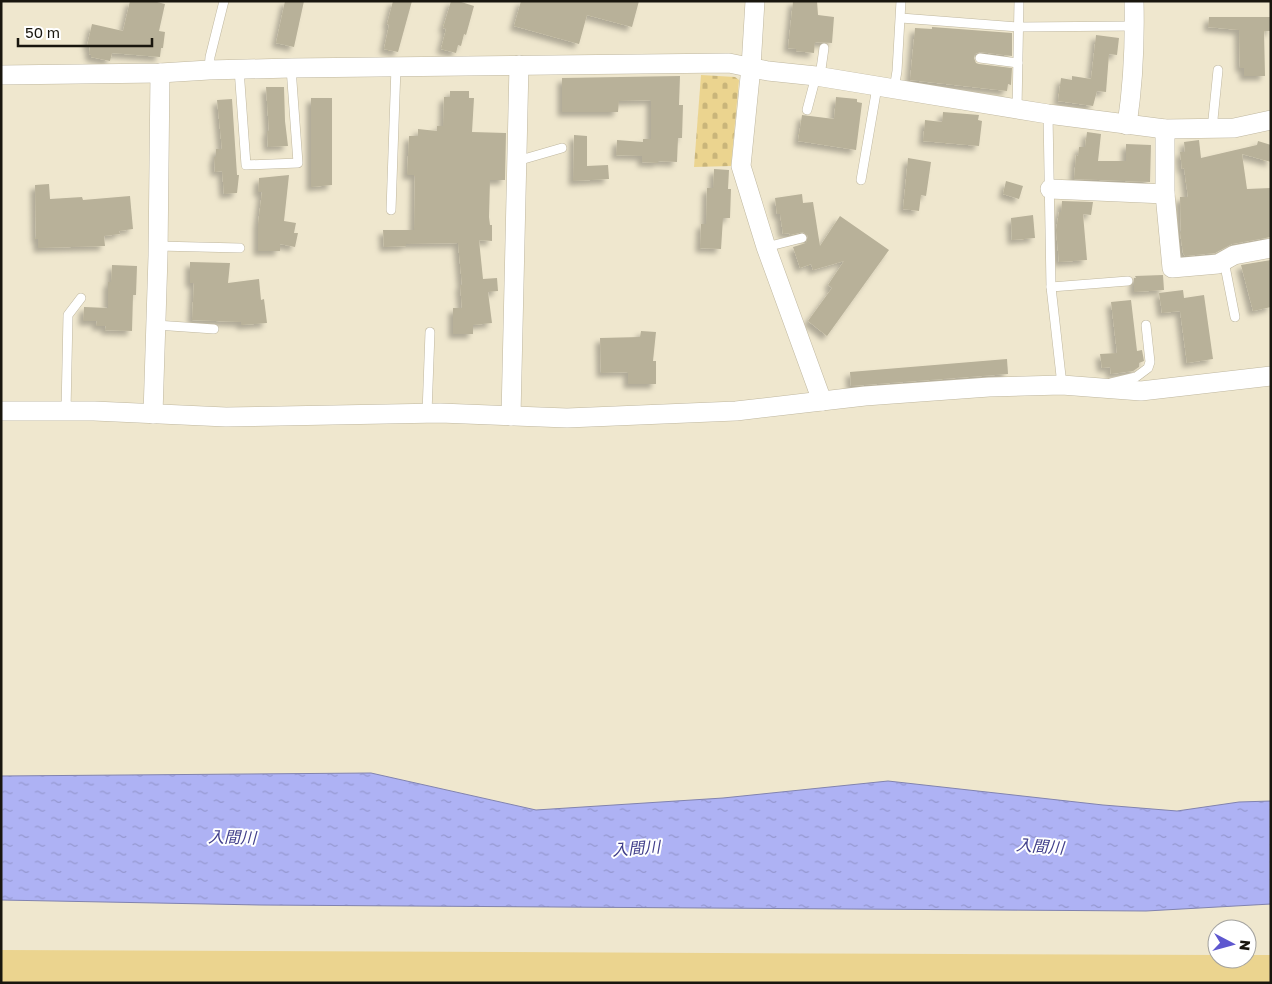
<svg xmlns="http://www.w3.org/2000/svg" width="1272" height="984" font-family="'Golos Text','Noto Sans JP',sans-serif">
<defs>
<pattern id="cemetery-stones" width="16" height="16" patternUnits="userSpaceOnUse" patternTransform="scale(1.25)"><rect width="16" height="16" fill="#ebd48f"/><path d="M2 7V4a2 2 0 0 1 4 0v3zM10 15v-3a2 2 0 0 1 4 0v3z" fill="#c9b57a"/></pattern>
<pattern id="water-ripples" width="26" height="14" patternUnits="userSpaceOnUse" patternTransform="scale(1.25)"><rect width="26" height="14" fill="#aeb2f4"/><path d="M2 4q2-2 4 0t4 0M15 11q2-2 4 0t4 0" fill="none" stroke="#9598d0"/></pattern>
<filter id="shadow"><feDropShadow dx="-4.5" dy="4.5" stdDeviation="2.5" flood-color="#0004"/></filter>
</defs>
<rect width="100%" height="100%" fill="#efe7ce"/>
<path fill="#ebd48f" d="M 1,950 L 1217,955 L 1217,959 L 1247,959 L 1247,955 L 1271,955 L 1271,983 L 1,983 Z"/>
<path fill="url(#cemetery-stones)" d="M 701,75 L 735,77 L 739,80 L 731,166 L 694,167 Z"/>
<path fill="url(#water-ripples)" stroke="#8183af" d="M 371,773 L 536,810 L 723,798 L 888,781 L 1103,805 L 1177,811 L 1239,802 L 1271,801 L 1271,904 L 1146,911 L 260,905 L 1,900 L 1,776 Z"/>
<g fill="#b8b199" filter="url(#shadow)">
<path d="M 130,1 L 153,1 L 165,4 L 159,31 L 165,32 L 163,48 L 161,48 L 160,57 L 112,53 L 110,61 L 91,57 L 91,55 L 89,54 L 90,47 L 87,46 L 92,24 L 123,31 Z"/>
<path d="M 285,1 L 304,1 L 294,47 L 276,43 Z"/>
<path d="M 393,1 L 412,1 L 398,52 L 384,49 L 389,25 L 387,24 Z"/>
<path d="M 451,1 L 458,1 L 474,6 L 466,35 L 464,34 L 461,46 L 458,45 L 456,53 L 441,49 L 446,29 L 443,28 Z"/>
<path d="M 521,1 L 639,1 L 632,27 L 587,15 L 579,44 L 514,26 Z"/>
<path d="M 793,1 L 817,1 L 818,15 L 834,17 L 832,43 L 815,42 L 814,53 L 796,51 L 796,49 L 788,48 Z"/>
<path d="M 1209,17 L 1271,17 L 1271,31 L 1264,31 L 1265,76 L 1244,76 L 1244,68 L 1240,68 L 1239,30 L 1208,27 Z"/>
<path d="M 932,27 L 1012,33 L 1012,56 L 980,52 L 975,54 L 974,58 L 976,63 L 979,64 L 1012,68 L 1011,85 L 1008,84 L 1007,91 L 910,80 L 915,28 L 932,29 Z"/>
<path d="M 1096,35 L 1119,38 L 1117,55 L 1109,54 L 1106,92 L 1097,91 L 1093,106 L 1058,101 L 1061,78 L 1072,80 L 1072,76 L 1091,79 Z"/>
<path d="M 680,76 L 679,105 L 683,105 L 682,138 L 678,138 L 677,162 L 658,161 L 658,163 L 642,162 L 642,156 L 616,155 L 617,140 L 643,142 L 643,139 L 651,139 L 651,100 L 619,101 L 618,112 L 562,112 L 562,78 Z"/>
<path d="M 266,87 L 284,87 L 285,121 L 288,146 L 268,147 L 267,131 L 269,131 Z"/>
<path d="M 450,91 L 469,91 L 469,98 L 474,98 L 472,132 L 506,133 L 505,180 L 490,180 L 489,217 L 490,225 L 492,225 L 492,241 L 479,240 L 483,279 L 497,278 L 498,291 L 488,292 L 492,323 L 473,325 L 473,334 L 453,334 L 453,308 L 462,308 L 460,285 L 462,285 L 458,243 L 406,244 L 406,246 L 384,247 L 383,230 L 414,230 L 415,175 L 407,175 L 409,136 L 418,136 L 418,129 L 437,131 L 437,126 L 443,126 L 444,97 L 450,97 Z"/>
<path d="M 836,97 L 857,99 L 857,102 L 862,103 L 856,150 L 798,141 L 802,115 L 834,119 Z"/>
<path d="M 311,98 L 332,98 L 332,185 L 311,187 Z"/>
<path d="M 232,99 L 237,175 L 239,175 L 237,193 L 224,194 L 222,171 L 215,172 L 214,157 L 216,157 L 216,149 L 222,149 L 217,100 Z"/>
<path d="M 943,112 L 979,115 L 978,120 L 982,121 L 979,146 L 923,141 L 925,120 L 942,122 Z"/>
<path d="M 1087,132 L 1101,134 L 1098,161 L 1126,161 L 1126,144 L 1151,145 L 1150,182 L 1074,179 L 1076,155 L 1078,156 L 1079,147 L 1085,147 Z"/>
<path d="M 574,135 L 587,136 L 587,166 L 608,165 L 609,179 L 573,181 Z"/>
<path d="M 1199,140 L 1201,158 L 1257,145 L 1258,141 L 1271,145 L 1271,162 L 1242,154 L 1247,189 L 1271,188 L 1271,237 L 1232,244 L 1215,253 L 1185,256 L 1183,253 L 1180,232 L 1181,232 L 1180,197 L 1188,197 L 1184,168 L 1182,169 L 1180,152 L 1185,152 L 1184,142 Z"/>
<path d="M 908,158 L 931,162 L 926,196 L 921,195 L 919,211 L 903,209 Z"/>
<path d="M 714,169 L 729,170 L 728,189 L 731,189 L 730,218 L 723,218 L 721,249 L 700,248 L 701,224 L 706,224 L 707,188 L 713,188 Z"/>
<path d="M 289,175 L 284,221 L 296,223 L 294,233 L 298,233 L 295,247 L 280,244 L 280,251 L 258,251 L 258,224 L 262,192 L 258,192 L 259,178 Z"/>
<path d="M 1006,181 L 1023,186 L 1019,199 L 1003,194 Z"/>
<path d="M 49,184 L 50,199 L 82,197 L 83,200 L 130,196 L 133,229 L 119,231 L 120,234 L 104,236 L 105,246 L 38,248 L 38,239 L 36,239 L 35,185 Z"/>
<path d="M 802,194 L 803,203 L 813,202 L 820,246 L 840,216 L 889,250 L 827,336 L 808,321 L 832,288 L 828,285 L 844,261 L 813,270 L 811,264 L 800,268 L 793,247 L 806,243 L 808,236 L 803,232 L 790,235 L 789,233 L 783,234 L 780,214 L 777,214 L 775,198 Z"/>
<path d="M 1062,201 L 1093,202 L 1091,215 L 1083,214 L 1087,260 L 1059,262 L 1056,230 L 1059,212 L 1061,212 Z"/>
<path d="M 1033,215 L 1035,238 L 1012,240 L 1011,218 Z"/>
<path d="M 1271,260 L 1271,307 L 1253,311 L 1241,265 Z"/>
<path d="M 190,262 L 230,263 L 228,283 L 259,279 L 261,300 L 264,299 L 267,323 L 241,325 L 241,322 L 192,320 L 194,283 L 190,283 Z"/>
<path d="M 112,265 L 137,266 L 136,295 L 133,295 L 132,331 L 105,330 L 106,326 L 96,326 L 97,321 L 83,321 L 84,307 L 108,308 L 108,282 L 111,282 Z"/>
<path d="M 1163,275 L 1164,290 L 1134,292 L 1134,278 L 1136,278 L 1135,276 Z"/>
<path d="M 1183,290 L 1184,298 L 1204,295 L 1213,359 L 1187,363 L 1180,311 L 1162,313 L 1159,293 Z"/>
<path d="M 1131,300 L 1137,351 L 1142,350 L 1144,361 L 1139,363 L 1139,367 L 1133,371 L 1111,374 L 1110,367 L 1102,368 L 1100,354 L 1117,353 L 1111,302 Z"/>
<path d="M 641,331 L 656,332 L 653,361 L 656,361 L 656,384 L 628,384 L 628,372 L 601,373 L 600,338 L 640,337 Z"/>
<path d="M 1007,359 L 1008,374 L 851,386 L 850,372 Z"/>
</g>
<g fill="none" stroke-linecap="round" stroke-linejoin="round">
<defs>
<g id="service">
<path d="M 901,18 L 1019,27 L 1135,26"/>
<path d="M 980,58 L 1018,63"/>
<path d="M 239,69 L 246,165 L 298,163 L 291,68"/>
<path d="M 209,70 L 210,57 L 224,1"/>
<path d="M 820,76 L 824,48"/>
<path d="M 894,89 L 897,71 L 901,1"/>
<path d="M 1017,109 L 1019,1"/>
<path d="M 807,110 L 816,76"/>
<path d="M 1048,114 L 1051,287 L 1062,385"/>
<path d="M 1212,129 L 1218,70"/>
<path d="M 517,161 L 562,148"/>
<path d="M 861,180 L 877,87"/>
<path d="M 391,210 L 396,67"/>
<path d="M 158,246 L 240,248"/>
<path d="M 766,247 L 802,238"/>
<path d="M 1224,261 L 1235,317"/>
<path d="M 1051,287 L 1128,281"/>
<path d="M 156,325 L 214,329"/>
<path d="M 1111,383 L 1136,377 L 1148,368 L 1150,362 L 1146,325"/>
<path d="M 66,411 L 68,315 L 81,298"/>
<path d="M 427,413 L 430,332"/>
</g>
<g id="minor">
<path d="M 755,1 L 751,67 L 741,166 L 766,247 L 822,401"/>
<path d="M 1,75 L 160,73 L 209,70 L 291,68 L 729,63 L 768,71 L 816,76 L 1048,114 L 1165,129 L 1234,128 L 1271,120"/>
<path d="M 1127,125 C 1133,85 1135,42 1134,1"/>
<path d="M 1165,129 L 1165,194 L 1172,268 L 1218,264 L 1234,255 L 1271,248"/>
<path d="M 1050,189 L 1165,194"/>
<path d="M 1,411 L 94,411 L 226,417 L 440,413 L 567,418 L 736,411 L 865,396 L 989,387 L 1062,385 L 1141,391 L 1271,376"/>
<path d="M 153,414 L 158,256 L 160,73"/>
<path d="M 511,416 L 519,65"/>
</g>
</defs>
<use href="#service" stroke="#bfb79f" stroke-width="10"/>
<use href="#minor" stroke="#bfb79f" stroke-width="20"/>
<use href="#service" stroke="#fff" stroke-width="9"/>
<use href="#minor" stroke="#fff" stroke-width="19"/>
</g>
<g text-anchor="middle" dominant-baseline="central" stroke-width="4" stroke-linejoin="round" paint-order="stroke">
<g font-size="16" font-style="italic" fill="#42408c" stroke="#fff">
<text transform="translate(232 837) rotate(1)">入間川</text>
<text transform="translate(1040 846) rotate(4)">入間川</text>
<text transform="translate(636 848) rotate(-4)">入間川</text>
</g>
</g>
<rect width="1272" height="984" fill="none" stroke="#19160e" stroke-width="5"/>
<g transform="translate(1232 944) rotate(96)"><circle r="24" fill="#ffffff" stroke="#a3a29f"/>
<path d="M0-4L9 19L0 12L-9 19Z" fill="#5e57cf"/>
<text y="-8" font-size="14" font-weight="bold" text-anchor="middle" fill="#19160e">N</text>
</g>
<path d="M18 38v8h134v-8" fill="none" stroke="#19160e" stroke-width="2.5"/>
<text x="25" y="38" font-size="15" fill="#19160e" stroke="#ffffff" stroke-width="4" paint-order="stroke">50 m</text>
</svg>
